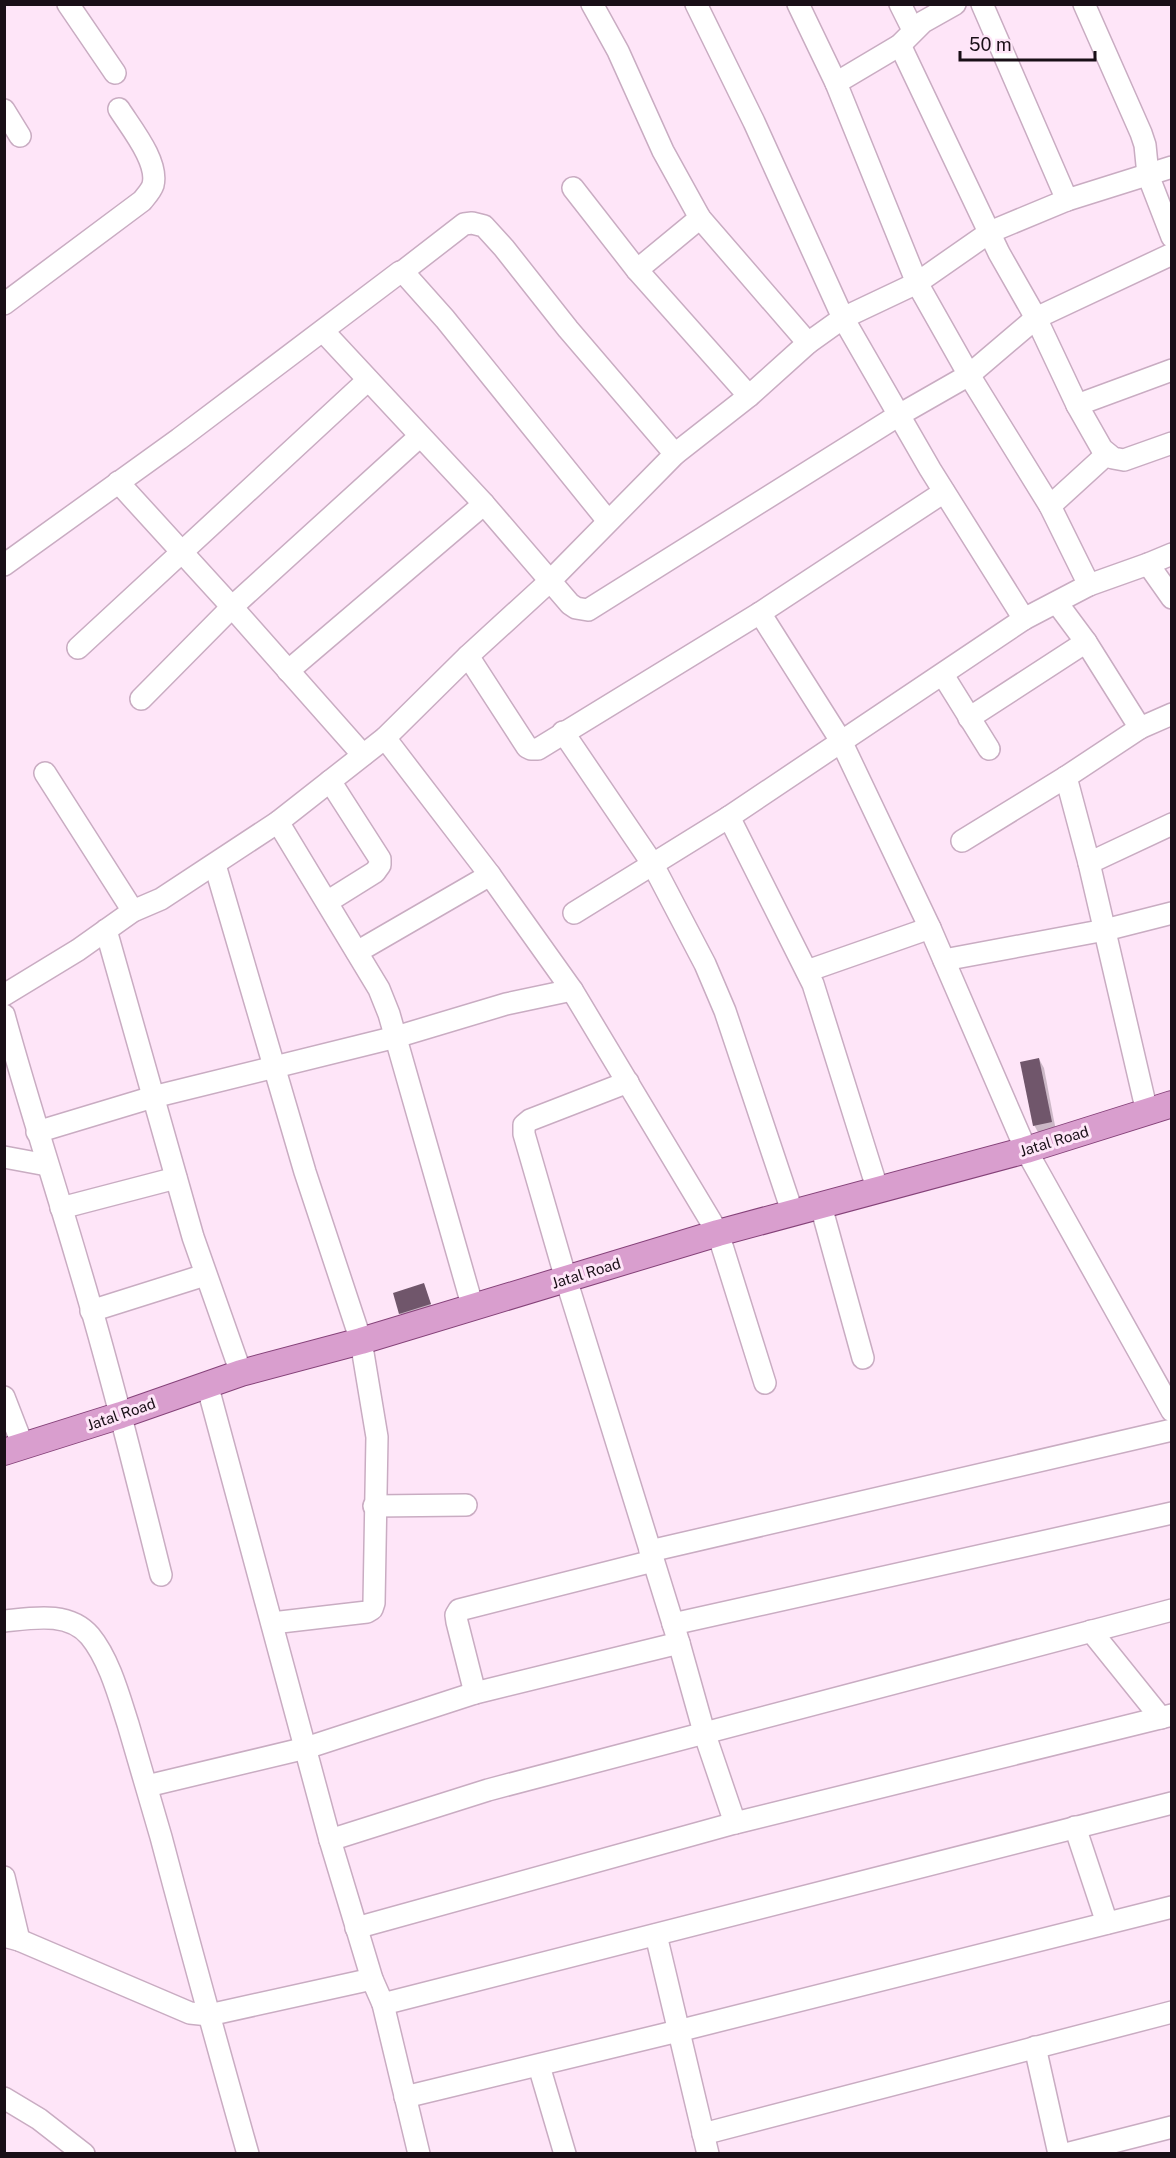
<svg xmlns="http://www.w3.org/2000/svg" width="1176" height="2158" font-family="'Public Sans',sans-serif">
<rect width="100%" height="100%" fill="#fee5f8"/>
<g fill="#0003">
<path d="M 1039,1059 L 1044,1068 L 1056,1131 L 1039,1134 L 1034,1125 Z"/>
<path d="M 423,1285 L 434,1313 L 405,1322 L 400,1313 Z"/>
</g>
<g fill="#70566b">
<path d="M 1039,1058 L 1052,1122 L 1033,1126 L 1020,1062 Z"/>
<path d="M 424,1283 L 431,1304 L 399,1314 L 393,1293 Z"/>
</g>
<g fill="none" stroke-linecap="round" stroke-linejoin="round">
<defs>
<g id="minor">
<path d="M 68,4 L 115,73"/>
<path d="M 592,4 L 618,51 L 663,151 L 700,218 L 808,343"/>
<path d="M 696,4 L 754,122 L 843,318 L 930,469 L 1024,619"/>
<path d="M 798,4 L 836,83 L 917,283 L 969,375 L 1050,506 L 1089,585"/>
<path d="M 900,4 L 913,30"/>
<path d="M 982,4 L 1067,200"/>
<path d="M 1084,4 L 1141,133 L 1145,145 L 1148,175 L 1172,237"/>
<path d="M 900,45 L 999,253 L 1036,318 L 1077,405 L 1102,449 L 1113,458 L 1124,460 L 1172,443"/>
<path d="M 836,83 L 900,45 L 923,22 L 955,4"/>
<path d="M 4,110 L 20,136"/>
<path d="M 573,188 L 637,270 L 749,396"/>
<path d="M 637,270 L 700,218"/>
<path d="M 402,272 L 464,224 L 472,223 L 484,226 L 504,248 L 568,329 L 675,454"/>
<path d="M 4,304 L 142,201 C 146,196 151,191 153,185 C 159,162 131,128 119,109"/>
<path d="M 323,331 L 484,504 L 570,604 L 576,608 L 588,610 L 899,415 L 969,375 L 1036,318 L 1172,254"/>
<path d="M 1077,405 L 1172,370"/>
<path d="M 118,482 L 232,607 L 363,755"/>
<path d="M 1050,506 L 1107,454"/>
<path d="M 1148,564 L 1172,598"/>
<path d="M 4,565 L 179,439 L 400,272 L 404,273 L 445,319 L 608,521"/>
<path d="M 1057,603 L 1086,642 L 1140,728"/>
<path d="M 760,613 L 841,741 L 930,928 L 1026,1150 L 1172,1411"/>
<path d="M 78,648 L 368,380"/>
<path d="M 468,656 L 527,747 L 531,749 L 538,749 L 760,613 L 944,492"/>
<path d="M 288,671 L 484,504"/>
<path d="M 943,675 L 989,749"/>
<path d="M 141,699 L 232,607 L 419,437"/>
<path d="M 969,718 L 1086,642"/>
<path d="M 563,732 L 652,863 L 705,964 L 725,1011 L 793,1214"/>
<path d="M 385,738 L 490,875 L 572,990 L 718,1233 L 765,1383"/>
<path d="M 45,773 L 133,911"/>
<path d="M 1066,777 L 1089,863 L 1147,1112"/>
<path d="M 729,817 L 813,984 L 878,1191"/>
<path d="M 278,822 L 379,989 L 389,1014 L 473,1308"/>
<path d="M 962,841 L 1066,777 L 1140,728 L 1172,714"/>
<path d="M 1089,863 L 1172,824"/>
<path d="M 215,865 L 305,1172 L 361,1341 L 377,1437 L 374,1603 L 372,1609 L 367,1612 L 272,1623"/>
<path d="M 327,902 L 375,872 L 380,865 L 380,859 L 330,781"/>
<path d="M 574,913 L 729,817 L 1024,619 L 1089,585 L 1148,564 L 1172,554"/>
<path d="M 106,930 L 193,1237 L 241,1373"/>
<path d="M 357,952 L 490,875"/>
<path d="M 944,960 L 1105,930 L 1172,913"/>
<path d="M 807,971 L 930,928"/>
<path d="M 4,995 L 78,950 L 133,911 L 161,899 L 278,822 L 385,738 L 468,656 L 550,581 L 675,454 L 749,396 L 808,343 L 843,318 L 917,283 L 990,232 L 1067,200 L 1172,167"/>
<path d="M 4,1015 C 27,1099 54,1181 78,1263 C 109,1366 135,1471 161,1575"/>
<path d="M 628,1082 L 530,1120 L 524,1125 L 524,1134 L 566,1279 L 679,1643 L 704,1732 L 735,1823"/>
<path d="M 37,1132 L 153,1097 L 396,1037 L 506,1004 L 572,990"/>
<path d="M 4,1157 L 47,1165"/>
<path d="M 821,1206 L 863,1358"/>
<path d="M 61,1208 L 176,1178"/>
<path d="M 91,1311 L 205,1275"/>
<path d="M 207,1384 L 330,1840 L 372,1979 L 383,2004 L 419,2154"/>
<path d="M 4,1397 L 23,1446"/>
<path d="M 374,1506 L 466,1505"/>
<path d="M 650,1551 L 1172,1430"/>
<path d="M 4,1621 C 33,1618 69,1611 90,1636 C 109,1659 119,1696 128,1724 C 139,1762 150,1799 161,1837 C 189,1943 218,2048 248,2154"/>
<path d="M 673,1624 L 1172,1513"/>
<path d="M 1091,1631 L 1161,1718"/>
<path d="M 475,1693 L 457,1622 L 456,1615 L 459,1610 L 653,1561"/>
<path d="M 147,1786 L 306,1748 L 475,1693 L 679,1643"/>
<path d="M 1075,1827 L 1107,1923"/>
<path d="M 330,1840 L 488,1790 L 1172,1610"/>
<path d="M 4,1877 L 19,1940"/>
<path d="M 356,1928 L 735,1823 L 1172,1715"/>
<path d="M 656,1935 L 708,2154"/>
<path d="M 4,1936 L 19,1940 L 190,2013 L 209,2015 L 372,1979"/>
<path d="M 383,2004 L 1172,1803"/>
<path d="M 1035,2047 L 1059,2154"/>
<path d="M 539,2066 L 565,2154"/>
<path d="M 405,2097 L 678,2031 L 1172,1907"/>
<path d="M 4,2098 L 39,2119 L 84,2154"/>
<path d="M 703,2134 L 1172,2012"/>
<path d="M 1066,2154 L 1172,2127"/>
</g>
<path id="major" d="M 4,1452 L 121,1415 L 241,1373 L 361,1341 L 718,1233 L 1026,1150 L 1172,1104"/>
</defs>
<use href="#minor" stroke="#c9acc2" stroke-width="24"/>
<use href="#major" stroke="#854279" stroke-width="28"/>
<use href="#minor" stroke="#fff" stroke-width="21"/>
<use href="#major" stroke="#d99ece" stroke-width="26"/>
</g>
<g text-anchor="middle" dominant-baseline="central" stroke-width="6" stroke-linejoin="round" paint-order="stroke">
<g font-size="15" fill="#190f17" stroke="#fee5f8">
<text transform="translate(1054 1141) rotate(-17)">Jatal Road</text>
<text transform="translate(586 1273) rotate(-17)">Jatal Road</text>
<text transform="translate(121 1414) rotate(-19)">Jatal Road</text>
</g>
</g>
<rect width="1176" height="2158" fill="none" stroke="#190f17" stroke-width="12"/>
<path d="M960 51v9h135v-9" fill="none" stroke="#190f17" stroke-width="3"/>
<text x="969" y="51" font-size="18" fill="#190f17" stroke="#fee5f8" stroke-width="4.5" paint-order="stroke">50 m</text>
</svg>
